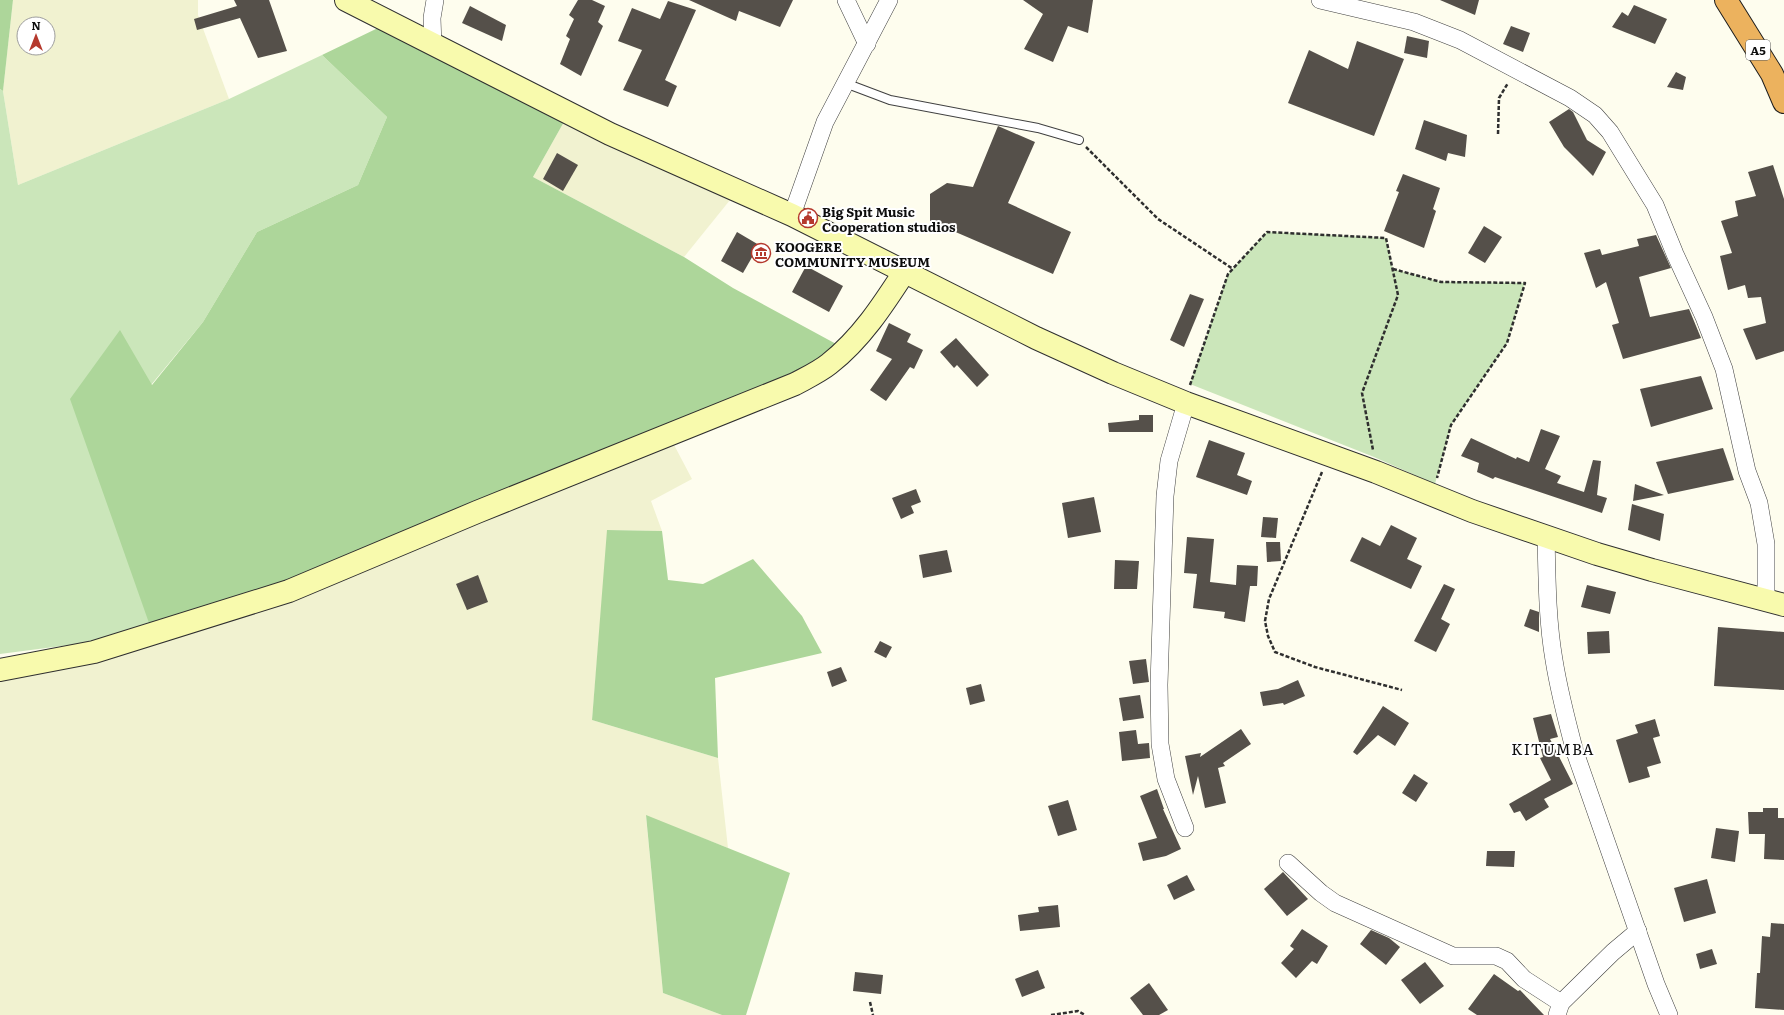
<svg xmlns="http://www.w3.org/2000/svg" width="1784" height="1015" font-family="Literata,serif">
<rect width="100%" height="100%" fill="#fefdee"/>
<g fill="#f1f2d0" fill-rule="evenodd">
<path d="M 13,0 L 198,0 L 198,15 L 229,99 L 18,185 L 3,91 ZM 24,24 L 48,24 L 48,48 L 24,48 Z"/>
<path d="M 565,120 L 730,200 L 684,257 L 533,177 Z"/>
<path d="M 672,441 L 692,479 L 651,501 L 662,531 L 608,530 L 592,720 L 718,758 L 728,848 L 646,816 L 663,993 L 722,1015 L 0,1015 L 0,667 L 120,641 Z"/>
</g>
<g fill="#cbe6ba">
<path d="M 322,55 L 387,117 L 358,185 L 257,232 L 203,322 L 151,385 L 154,634 L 0,654 L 0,89 L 3,91 L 18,185 L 229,99 Z"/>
<path d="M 1267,232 L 1386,238 L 1393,269 L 1441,282 L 1525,283 L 1507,343 L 1451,425 L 1435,484 L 1374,457 L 1190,384 L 1228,274 Z"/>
</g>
<g fill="#add69a">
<path d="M 0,0 L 13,0 L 3,91 L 0,89 Z"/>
<path d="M 380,27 L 565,120 L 533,177 L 684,257 L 733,288 L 838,345 L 824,364 L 327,572 L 149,623 L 70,399 L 120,330 L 152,385 L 203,322 L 257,232 L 358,185 L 387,117 L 322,55 Z"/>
<path d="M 607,530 L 662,531 L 668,580 L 703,584 L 753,559 L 802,616 L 822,653 L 715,678 L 718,758 L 592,720 Z"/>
<path d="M 646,815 L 790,873 L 746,1015 L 722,1015 L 663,993 Z"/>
</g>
<g fill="#55504a">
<path d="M 234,0 L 269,0 L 287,51 L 258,58 L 240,18 L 197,30 L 194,19 L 237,6 Z"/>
<path d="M 578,0 L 592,0 L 605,6 L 598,22 L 603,26 L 581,76 L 560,64 L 570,39 L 566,36 L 574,19 L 569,15 Z"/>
<path d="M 689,0 L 793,0 L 780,27 L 739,11 L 736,21 Z"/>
<path d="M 1023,0 L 1093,0 L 1088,33 L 1068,26 L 1053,62 L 1024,49 L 1043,14 Z"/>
<path d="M 1440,0 L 1479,0 L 1475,15 Z"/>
<path d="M 668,1 L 696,10 L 665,80 L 677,86 L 668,107 L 623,90 L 642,50 L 618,41 L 632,8 L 660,19 Z"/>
<path d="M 1634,5 L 1667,19 L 1655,44 L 1612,27 L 1622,12 L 1628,16 Z"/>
<path d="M 470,6 L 506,25 L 502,41 L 462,23 Z"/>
<path d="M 1511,26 L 1530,33 L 1523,52 L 1503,44 Z"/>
<path d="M 1407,36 L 1429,41 L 1427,58 L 1404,53 Z"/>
<path d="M 1357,41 L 1404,59 L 1374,136 L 1288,103 L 1309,50 L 1348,69 Z"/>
<path d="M 1676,72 L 1686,77 L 1683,90 L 1667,87 Z"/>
<path d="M 1569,109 L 1573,112 L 1587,140 L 1606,152 L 1593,176 L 1564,147 L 1549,122 Z"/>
<path d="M 1424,120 L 1467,135 L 1465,157 L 1448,153 L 1446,161 L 1415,149 Z"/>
<path d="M 998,126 L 1035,142 L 1008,203 L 1071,232 L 1053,274 L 930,221 L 930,194 L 947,183 L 973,187 Z"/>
<path d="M 557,153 L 578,165 L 563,191 L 543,179 Z"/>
<path d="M 1773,165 L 1784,199 L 1784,351 L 1756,360 L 1743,329 L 1766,323 L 1761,297 L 1748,298 L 1745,285 L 1728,290 L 1720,256 L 1732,253 L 1721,221 L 1738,216 L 1735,201 L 1756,196 L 1748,172 Z"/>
<path d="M 1403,174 L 1440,188 L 1433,209 L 1436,211 L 1424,248 L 1384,231 L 1399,192 L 1396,191 Z"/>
<path d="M 1484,226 L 1502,237 L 1485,263 L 1468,253 Z"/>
<path d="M 737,232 L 759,245 L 743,273 L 721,261 Z"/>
<path d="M 1656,235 L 1671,268 L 1639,277 L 1650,317 L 1689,309 L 1701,338 L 1623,359 L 1612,325 L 1619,323 L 1606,282 L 1596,288 L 1584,253 L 1600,249 L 1602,255 L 1639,246 L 1637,239 Z"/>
<path d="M 806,266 L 843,286 L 829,312 L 792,292 Z"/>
<path d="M 1190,294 L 1204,299 L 1184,347 L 1170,340 Z"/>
<path d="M 889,323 L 911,334 L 907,342 L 923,350 L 914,369 L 910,367 L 886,401 L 870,390 L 892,359 L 876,351 Z"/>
<path d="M 956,338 L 989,375 L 977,387 L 957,365 L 954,368 L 940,352 Z"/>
<path d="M 1701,376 L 1713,409 L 1651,427 L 1640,389 Z"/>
<path d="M 1139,415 L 1153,415 L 1153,432 L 1109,432 L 1108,423 L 1139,420 Z"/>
<path d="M 1541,429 L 1560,436 L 1545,469 L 1561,476 L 1557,483 L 1584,492 L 1593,460 L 1601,461 L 1597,495 L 1607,498 L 1602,513 L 1495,477 L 1493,479 L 1477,472 L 1479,463 L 1461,456 L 1471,438 L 1516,459 L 1517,457 L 1529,462 Z"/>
<path d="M 1209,440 L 1245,453 L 1237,475 L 1252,481 L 1247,495 L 1196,477 Z"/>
<path d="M 1723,448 L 1734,480 L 1668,494 L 1656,462 Z"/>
<path d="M 1635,484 L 1664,495 L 1633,501 Z"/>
<path d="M 916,489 L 921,502 L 911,506 L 914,513 L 901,519 L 892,498 Z"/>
<path d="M 1094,497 L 1101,532 L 1068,538 L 1062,503 Z"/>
<path d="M 1632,504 L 1664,514 L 1660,541 L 1628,530 Z"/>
<path d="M 1263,517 L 1278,518 L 1276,538 L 1261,537 Z"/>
<path d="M 1391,525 L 1417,538 L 1407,559 L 1422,566 L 1411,589 L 1350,561 L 1362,537 L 1380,546 Z"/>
<path d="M 1187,537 L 1214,539 L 1210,582 L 1236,585 L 1237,565 L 1258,566 L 1257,586 L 1250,586 L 1245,622 L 1224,618 L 1225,612 L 1193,608 L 1197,574 L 1184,573 Z"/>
<path d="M 1266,542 L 1280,542 L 1281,561 L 1267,562 Z"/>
<path d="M 947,550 L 952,572 L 923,578 L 919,555 Z"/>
<path d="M 1115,560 L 1139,561 L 1137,589 L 1114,589 Z"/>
<path d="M 478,575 L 488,602 L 467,610 L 456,584 Z"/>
<path d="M 1444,584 L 1455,589 L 1441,619 L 1450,624 L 1436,652 L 1414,641 Z"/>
<path d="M 1587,585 L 1616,592 L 1610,614 L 1581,607 Z"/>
<path d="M 1530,609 L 1539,612 L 1539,632 L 1524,626 Z"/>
<path d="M 1718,627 L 1784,632 L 1784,690 L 1714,686 Z"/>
<path d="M 1609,631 L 1610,653 L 1588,654 L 1587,632 Z"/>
<path d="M 880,641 L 892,647 L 886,658 L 874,652 Z"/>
<path d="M 1146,659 L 1149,682 L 1133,684 L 1129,661 Z"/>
<path d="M 841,667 L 847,681 L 832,687 L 827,672 Z"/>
<path d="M 1298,680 L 1305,696 L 1284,705 L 1283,703 L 1263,706 L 1260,692 L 1278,689 Z"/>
<path d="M 981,684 L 985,701 L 970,705 L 966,688 Z"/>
<path d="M 1140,695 L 1144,718 L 1123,721 L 1119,698 Z"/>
<path d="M 1383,706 L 1409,723 L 1395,746 L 1378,735 L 1357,755 L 1353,752 Z"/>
<path d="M 1551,714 L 1558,737 L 1550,739 L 1573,784 L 1544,799 L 1549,807 L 1526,821 L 1520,811 L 1514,813 L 1509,804 L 1551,780 L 1540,758 L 1543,757 L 1533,718 Z"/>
<path d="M 1655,719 L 1660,736 L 1653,738 L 1661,763 L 1647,767 L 1650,777 L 1629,783 L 1616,740 L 1638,733 L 1635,725 Z"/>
<path d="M 1241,729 L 1251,744 L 1223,763 L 1225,766 L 1218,768 L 1226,803 L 1205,808 L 1198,776 L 1193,795 L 1185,756 L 1201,753 L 1200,757 Z"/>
<path d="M 1136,730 L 1138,744 L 1149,743 L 1150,758 L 1122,761 L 1119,732 Z"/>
<path d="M 1414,774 L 1428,783 L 1416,802 L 1402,793 Z"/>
<path d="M 1157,789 L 1164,809 L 1163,809 L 1181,849 L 1166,856 L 1143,861 L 1138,843 L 1157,838 L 1140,796 Z"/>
<path d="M 1068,800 L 1077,830 L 1058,836 L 1048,806 Z"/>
<path d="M 1763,808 L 1778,808 L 1778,818 L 1784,818 L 1784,860 L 1764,859 L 1765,834 L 1749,834 L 1748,812 L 1763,812 Z"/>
<path d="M 1716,828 L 1739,831 L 1735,862 L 1711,858 Z"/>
<path d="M 1487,851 L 1515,851 L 1514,867 L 1486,866 Z"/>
<path d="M 1283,872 L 1308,899 L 1287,916 L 1264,889 Z"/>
<path d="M 1187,875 L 1195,890 L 1174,900 L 1167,885 Z"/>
<path d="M 1707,879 L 1716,913 L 1684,922 L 1674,888 Z"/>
<path d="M 1058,905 L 1060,927 L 1020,931 L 1018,915 L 1039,912 L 1038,907 Z"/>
<path d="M 1771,923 L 1784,924 L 1784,1010 L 1755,1008 L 1757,973 L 1760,973 L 1762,936 L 1770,937 Z"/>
<path d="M 1302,929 L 1328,946 L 1317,964 L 1312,961 L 1296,978 L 1281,963 L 1294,949 L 1290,946 Z"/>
<path d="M 1371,930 L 1389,938 L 1400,947 L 1386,965 L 1360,944 Z"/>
<path d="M 1712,949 L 1717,964 L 1700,969 L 1696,954 Z"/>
<path d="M 1425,962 L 1444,986 L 1420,1004 L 1401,980 Z"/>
<path d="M 1038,970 L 1045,988 L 1022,997 L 1015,979 Z"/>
<path d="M 855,972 L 883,975 L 881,994 L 853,991 Z"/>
<path d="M 1494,974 L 1518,991 L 1520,990 L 1544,1015 L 1477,1015 L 1468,1009 Z"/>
<path d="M 1149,983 L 1168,1010 L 1159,1015 L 1143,1015 L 1130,998 Z"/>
</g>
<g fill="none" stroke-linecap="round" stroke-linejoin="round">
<defs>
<path id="lane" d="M 845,83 L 890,100 L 1038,128 L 1079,140"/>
<g id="street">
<path d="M 846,0 L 867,44"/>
<path d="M 1320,0 L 1414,22 L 1460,40 L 1570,98 L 1595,115 L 1610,132 L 1655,205 L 1675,254 L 1704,317 L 1724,369 L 1747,471 L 1759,503 L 1766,544 L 1766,600"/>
<path d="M 433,46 L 432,18 L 435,0"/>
<path d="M 792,215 L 825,122 L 889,0"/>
<path d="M 1546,535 C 1547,577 1547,619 1554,660 C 1559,691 1567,722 1575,752 L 1656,984 L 1669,1015"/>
<path d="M 1185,828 L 1166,779 L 1160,744 L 1159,685 L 1165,496 L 1169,461 L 1186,403"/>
<path d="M 1288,863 L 1321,893 L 1335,903 L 1453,956 L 1496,956 L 1507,961 L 1524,979 L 1561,1003"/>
<path d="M 1557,1015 L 1561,1003 L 1613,952 L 1638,931"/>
</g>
<g id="secondary">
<path d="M 346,0 L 610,134 L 792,215 L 1036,338 L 1113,373 L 1186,403 L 1376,472 L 1472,511 L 1597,554 L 1652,570 L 1784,605"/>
<path d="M 0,670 L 94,652 L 289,591 L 477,512 L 795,384 C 806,378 819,372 829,364 C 861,339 883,305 905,271"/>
</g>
<path id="highway" d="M 1726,0 L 1772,74 L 1784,102"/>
</defs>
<use href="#lane" stroke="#404040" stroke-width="10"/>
<use href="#street" stroke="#404040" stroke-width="18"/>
<use href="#secondary" stroke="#2f2f2f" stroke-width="24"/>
<use href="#highway" stroke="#1e1e1e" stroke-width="24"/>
<g stroke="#2f2f2f" stroke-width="2.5" stroke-dasharray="4 2" stroke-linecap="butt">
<path d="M 1498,134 L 1499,98 L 1508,83"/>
<path d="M 1086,147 L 1158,219 L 1233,269"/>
<path d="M 1393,269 L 1441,282 L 1525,283 L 1507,343 L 1451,425 L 1437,478"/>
<path d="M 1190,385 L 1228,274 L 1267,232 L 1386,238 L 1398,295 L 1362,393 L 1373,450"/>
<path d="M 1322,472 L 1269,599 L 1265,621 L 1268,636 L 1275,652 L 1315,667 L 1402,690"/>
<path d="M 870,1002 L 873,1015"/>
<path d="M 1051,1015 L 1078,1011 L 1085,1015"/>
</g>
<use href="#lane" stroke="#fff" stroke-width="8"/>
<use href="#street" stroke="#fff" stroke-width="17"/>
<use href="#secondary" stroke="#f8faad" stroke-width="22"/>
<use href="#highway" stroke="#ecb25e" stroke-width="22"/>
</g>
<defs>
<symbol id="civic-ring" viewBox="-11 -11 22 22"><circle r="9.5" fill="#fff" stroke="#b5392d" stroke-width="1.5"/><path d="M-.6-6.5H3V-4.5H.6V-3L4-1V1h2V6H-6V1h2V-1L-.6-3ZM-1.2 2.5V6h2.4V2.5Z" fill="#b5392d"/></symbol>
<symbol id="museum-ring" viewBox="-11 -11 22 22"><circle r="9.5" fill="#fff" stroke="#b5392d" stroke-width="1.5"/><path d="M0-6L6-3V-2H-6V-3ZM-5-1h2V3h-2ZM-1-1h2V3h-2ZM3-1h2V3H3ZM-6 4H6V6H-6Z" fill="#b5392d"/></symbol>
</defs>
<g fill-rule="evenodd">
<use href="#civic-ring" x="797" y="207" width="22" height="22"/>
<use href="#museum-ring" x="750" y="242" width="22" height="22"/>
</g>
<g text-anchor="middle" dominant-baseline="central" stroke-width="4" stroke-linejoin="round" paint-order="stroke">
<rect fill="#fff" stroke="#565656" stroke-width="1" x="1746" y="40" width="24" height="20" rx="3"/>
<g font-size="12" font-weight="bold" fill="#0d0d0d">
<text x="1758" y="50">A5</text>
</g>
<g font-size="13" font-weight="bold" fill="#0d0d0d" stroke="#fff" text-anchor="start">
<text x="822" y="211">Big Spit Music<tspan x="822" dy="15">Cooperation studios</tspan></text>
<text x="775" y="246">KOOGERE<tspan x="775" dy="15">COMMUNITY MUSEUM</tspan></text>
</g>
<g font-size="15" letter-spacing="1" fill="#0d0d0d" stroke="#fff">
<text x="1553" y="748">KITUMBA</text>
</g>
</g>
<g transform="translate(36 36)"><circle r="19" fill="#ffffff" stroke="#9e9e9e"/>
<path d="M0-3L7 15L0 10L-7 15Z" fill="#b5392d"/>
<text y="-6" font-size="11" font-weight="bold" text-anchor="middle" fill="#0d0d0d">N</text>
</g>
</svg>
